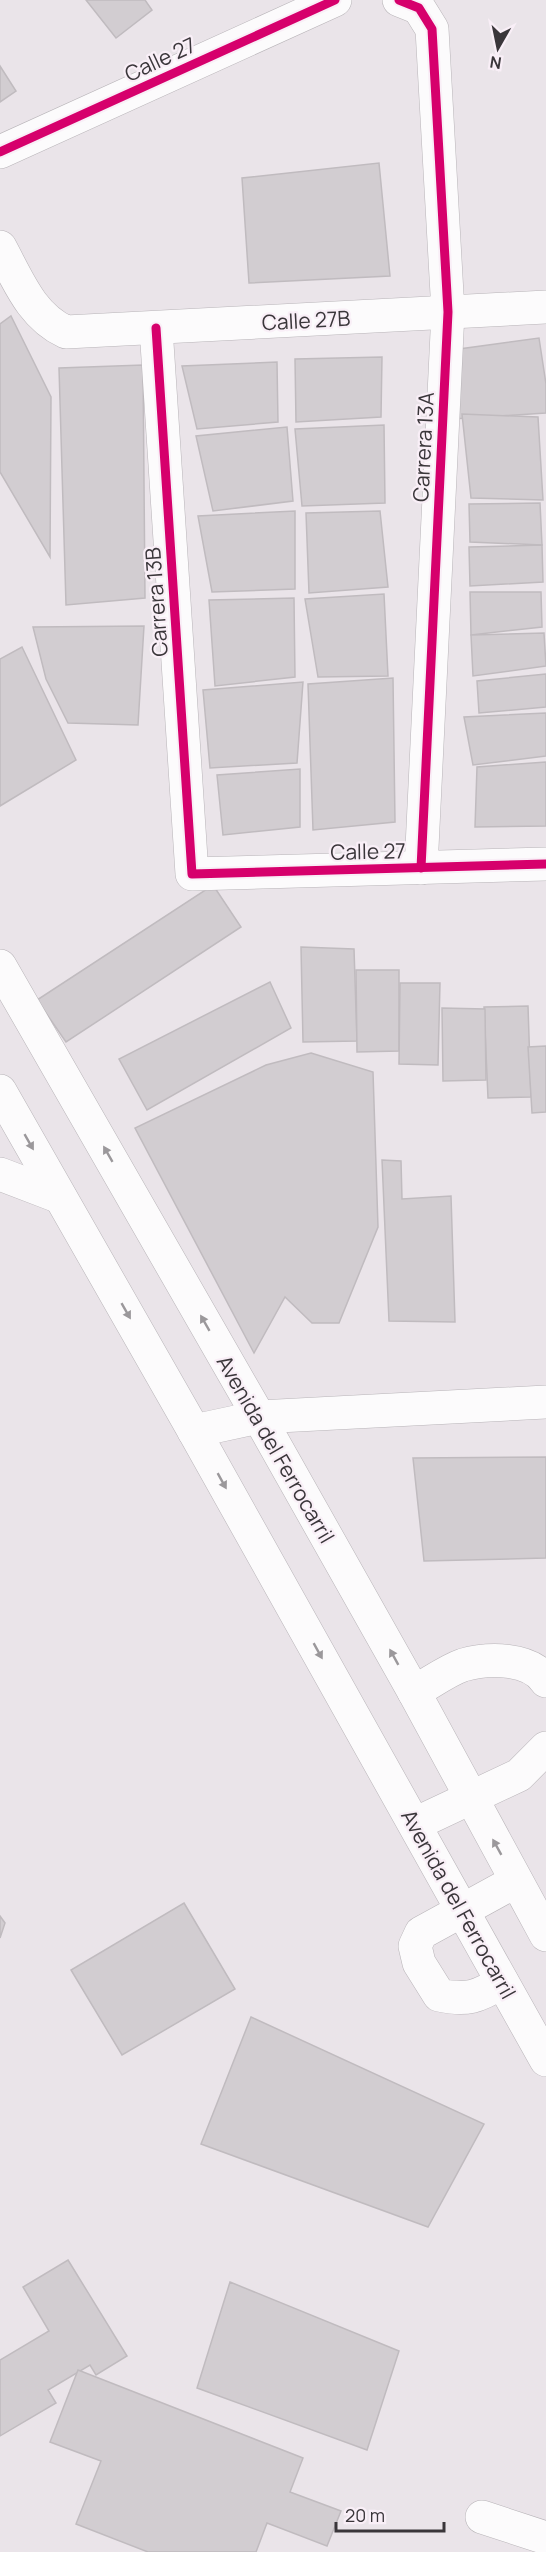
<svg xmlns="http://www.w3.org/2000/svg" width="546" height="2552" font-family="Manrope,sans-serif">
<rect width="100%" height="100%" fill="#eae4e9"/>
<g fill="#d2cdd1" stroke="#c0bbbf" stroke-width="1.5">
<path d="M 86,0 L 145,0 L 152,10 L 116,38 Z"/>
<path d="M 0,66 L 16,91 L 0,102 Z"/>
<path d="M 379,163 L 390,276 L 249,283 L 242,178 Z"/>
<path d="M 11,316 L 51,397 L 50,557 L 0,472 L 0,324 Z"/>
<path d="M 539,338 L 546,384 L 546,413 L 453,419 L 452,350 Z"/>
<path d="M 382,357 L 381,417 L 296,422 L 295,359 Z"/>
<path d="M 277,362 L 278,422 L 197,429 L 182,366 Z"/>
<path d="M 143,365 L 145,598 L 66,605 L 59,368 Z"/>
<path d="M 462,414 L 538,417 L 543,500 L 471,498 Z"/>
<path d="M 384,425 L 385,503 L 302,506 L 295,429 Z"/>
<path d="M 287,427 L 293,501 L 213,511 L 196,436 Z"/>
<path d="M 540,503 L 542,545 L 470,542 L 469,504 Z"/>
<path d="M 295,511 L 295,589 L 212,592 L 198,516 Z"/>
<path d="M 380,511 L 388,587 L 309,593 L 306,513 Z"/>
<path d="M 542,545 L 543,582 L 470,586 L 469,547 Z"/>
<path d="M 470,592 L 541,592 L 542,627 L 471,635 Z"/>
<path d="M 384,594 L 388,676 L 318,677 L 305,599 Z"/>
<path d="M 294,598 L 295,677 L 215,686 L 209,600 Z"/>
<path d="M 144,626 L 138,725 L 68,723 L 46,679 L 33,627 Z"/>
<path d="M 544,633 L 546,666 L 473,676 L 471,635 Z"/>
<path d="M 22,647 L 76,760 L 0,806 L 0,659 Z"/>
<path d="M 546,674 L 546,707 L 479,713 L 477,681 Z"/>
<path d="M 393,678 L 395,822 L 313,830 L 308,684 Z"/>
<path d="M 303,682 L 297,763 L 210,768 L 203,690 Z"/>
<path d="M 546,713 L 546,756 L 473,765 L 464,717 Z"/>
<path d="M 546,762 L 546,826 L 475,827 L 477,767 Z"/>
<path d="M 300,769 L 300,827 L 223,835 L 217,775 Z"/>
<path d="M 213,885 L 241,927 L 66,1042 L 37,1000 Z"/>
<path d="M 301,947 L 354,949 L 357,1041 L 303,1042 Z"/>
<path d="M 356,970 L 399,970 L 399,1051 L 357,1052 Z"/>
<path d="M 270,982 L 291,1028 L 147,1110 L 119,1059 Z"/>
<path d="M 400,983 L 440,983 L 438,1065 L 399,1064 Z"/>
<path d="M 528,1006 L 531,1097 L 488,1098 L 484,1007 Z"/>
<path d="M 442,1008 L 485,1009 L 486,1080 L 443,1081 Z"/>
<path d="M 546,1046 L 546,1112 L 532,1113 L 528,1047 Z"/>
<path d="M 311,1053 L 373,1072 L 378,1227 L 339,1323 L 312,1323 L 285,1297 L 254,1353 L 135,1128 L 266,1065 Z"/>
<path d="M 382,1160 L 401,1161 L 402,1199 L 451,1196 L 455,1322 L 389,1321 Z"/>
<path d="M 546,1457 L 546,1558 L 424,1561 L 413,1458 Z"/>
<path d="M 184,1903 L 235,1989 L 122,2055 L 71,1970 Z"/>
<path d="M 0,1916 L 5,1923 L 0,1938 Z"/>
<path d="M 251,2017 L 484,2124 L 428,2227 L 201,2144 Z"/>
<path d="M 68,2260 L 127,2356 L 96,2375 L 90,2365 L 48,2390 L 56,2403 L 0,2436 L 0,2360 L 49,2331 L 23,2287 Z"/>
<path d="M 230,2282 L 399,2351 L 367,2450 L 197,2388 Z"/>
<path d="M 78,2370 L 303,2458 L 290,2492 L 341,2511 L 327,2546 L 267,2523 L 256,2552 L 148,2552 L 76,2524 L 101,2461 L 50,2442 Z"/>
</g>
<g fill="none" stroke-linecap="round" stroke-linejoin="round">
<defs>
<g id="minor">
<path d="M 399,0 L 419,8 L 432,29 L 448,312 L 421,868"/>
<path d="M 0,152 L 335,0"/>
<path d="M 0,247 C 18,280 31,316 66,332 L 546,307"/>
<path d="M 156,328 L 192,874 L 546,864"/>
<path d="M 0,1174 L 60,1197"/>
<path d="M 194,1431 L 259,1417 L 546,1402"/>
<path d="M 414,1692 C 429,1684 446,1671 463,1665 C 488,1658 530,1657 546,1681"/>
<path d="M 415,1824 L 519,1775 L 546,1748"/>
<path d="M 502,1982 C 478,1997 467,2001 439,1995 L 419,1963 L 415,1946 L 421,1933 L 516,1881"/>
<path d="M 482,2517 L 546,2538"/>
</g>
<g id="major">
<path d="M 0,966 L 259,1417 L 414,1692 L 546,1935"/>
<path d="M 0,1091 L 194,1431 L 546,2060"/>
</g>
</defs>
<use href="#minor" stroke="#b8b4b8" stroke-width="34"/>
<use href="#major" stroke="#b8b4b8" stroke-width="34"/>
<use href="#minor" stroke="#fcfbfc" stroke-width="33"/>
<use href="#major" stroke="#fcfbfc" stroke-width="33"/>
<defs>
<g id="cycleway">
<path d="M 399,0 L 419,8 L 432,29 L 448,312 L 421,868"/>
<path d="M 0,152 L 335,0"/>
<path d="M 156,328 L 192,874 L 546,864"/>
</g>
</defs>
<use href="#cycleway" stroke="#f9eff7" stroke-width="13"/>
<use href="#cycleway" stroke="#d6006c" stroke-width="9"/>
</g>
<defs><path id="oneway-solid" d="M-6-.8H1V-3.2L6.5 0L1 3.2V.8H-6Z" transform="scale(1.5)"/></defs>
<g fill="#9b989b">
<use href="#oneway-solid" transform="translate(29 1142) rotate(60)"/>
<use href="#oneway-solid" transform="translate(108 1154) rotate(-120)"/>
<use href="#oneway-solid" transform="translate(126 1311) rotate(60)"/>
<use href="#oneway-solid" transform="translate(205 1323) rotate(-120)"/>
<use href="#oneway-solid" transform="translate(222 1481) rotate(61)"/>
<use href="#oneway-solid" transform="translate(318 1651) rotate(61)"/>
<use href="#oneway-solid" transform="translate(394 1657) rotate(-119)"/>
<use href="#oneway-solid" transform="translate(497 1847) rotate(-119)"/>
</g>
<g text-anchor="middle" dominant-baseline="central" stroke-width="4.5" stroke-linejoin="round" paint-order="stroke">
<g font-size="21" fill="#3a363a" stroke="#f9eff7">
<text transform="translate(160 59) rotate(-25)">Calle 27</text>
<text transform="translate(306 320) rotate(-3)">Calle 27B</text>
<text transform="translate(423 447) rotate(-87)">Carrera 13A</text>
<text transform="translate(156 602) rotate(-94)">Carrera 13B</text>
<text transform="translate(368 851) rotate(-1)">Calle 27</text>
<text transform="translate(276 1449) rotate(60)">Avenida del Ferrocarril</text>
<text transform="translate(459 1904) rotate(61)">Avenida del Ferrocarril</text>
</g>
</g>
<g transform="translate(498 48) rotate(189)" stroke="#f9eff7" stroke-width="4.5" paint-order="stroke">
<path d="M0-4.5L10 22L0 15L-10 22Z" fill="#3a363a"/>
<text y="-9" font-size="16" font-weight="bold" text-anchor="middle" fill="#3a363a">N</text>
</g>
<path d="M336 2522v9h108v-9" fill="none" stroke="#3a363a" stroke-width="3"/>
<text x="345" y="2522" font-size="18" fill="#3a363a" stroke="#f9eff7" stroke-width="4.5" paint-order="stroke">20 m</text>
</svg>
